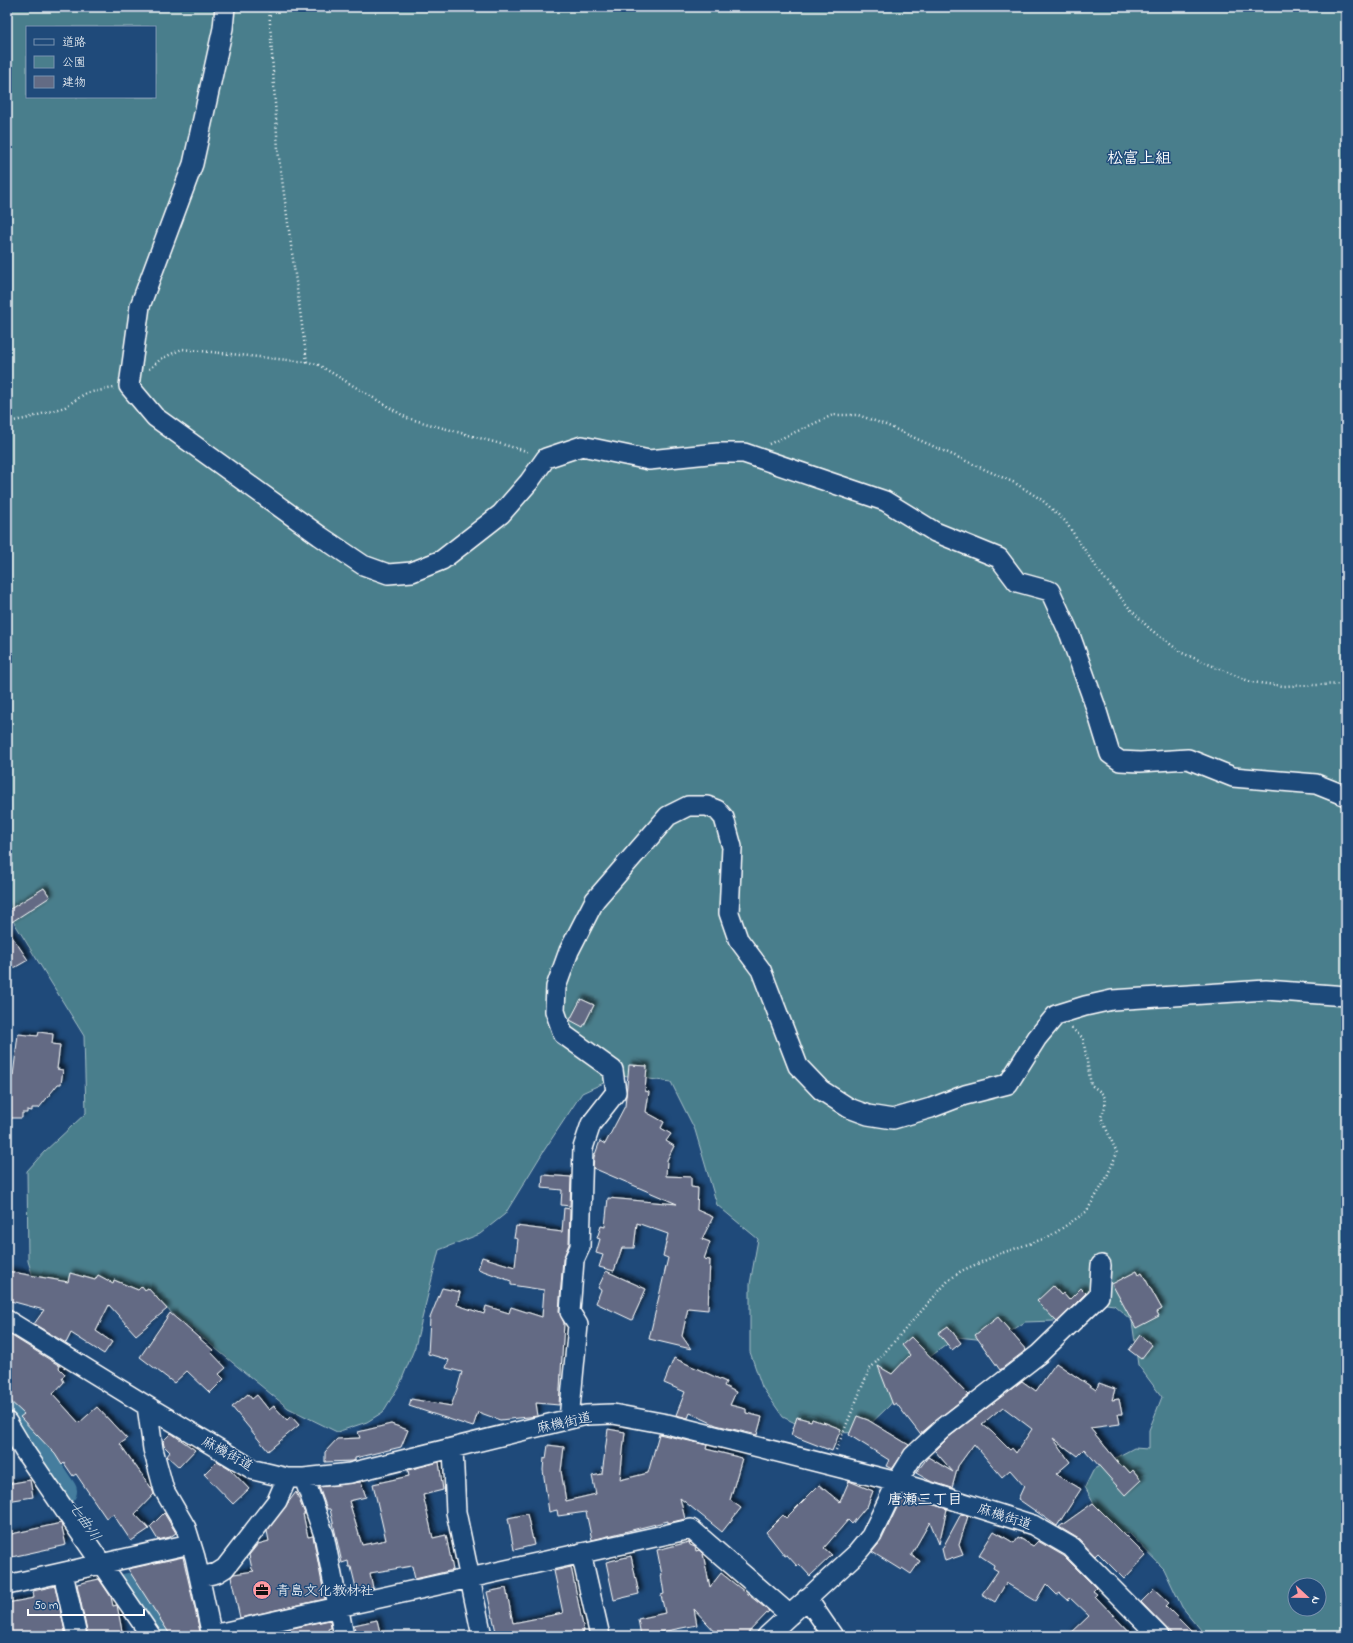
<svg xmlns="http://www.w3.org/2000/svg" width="1353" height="1643" font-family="'Indie Flower','Klee One',sans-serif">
<defs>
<filter id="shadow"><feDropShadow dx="3.5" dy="-3.5" stdDeviation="2" flood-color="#0009"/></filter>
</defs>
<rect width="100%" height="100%" fill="#1f4a7a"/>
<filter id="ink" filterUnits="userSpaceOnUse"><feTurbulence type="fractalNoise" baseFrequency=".025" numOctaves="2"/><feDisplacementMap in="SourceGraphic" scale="8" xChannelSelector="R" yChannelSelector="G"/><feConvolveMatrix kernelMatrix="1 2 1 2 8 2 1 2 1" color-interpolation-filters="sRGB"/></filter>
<g filter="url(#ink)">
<path fill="#4a7e8c" stroke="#a4bec6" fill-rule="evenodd" d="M7 7H1346V1636H1206L1182 1607 1164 1569 1129 1533 1109 1530 1085 1487 1094 1469 1134 1448 1149 1449V1430L1162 1397 1138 1365 1132 1321 1114 1305 1077 1300 1055 1321 1025 1322 996 1341 957 1337 923 1362 889 1406 861 1433 813 1432 783 1417 762 1387 750 1352V1284L758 1239 717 1205 695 1130 671 1082 621 1075 582 1093 543 1152 505 1214 480 1234 439 1250 415 1347 400 1384 383 1412 367 1422 337 1432 288 1408 166 1308 36 1287 28 1261 27 1171 44 1152 86 1113 84 1036 7 911ZM27 27H155V97H27ZM1295 1585H1319V1609H1295Z"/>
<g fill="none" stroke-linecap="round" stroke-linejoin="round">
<path stroke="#447d9e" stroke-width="28" d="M7 1407 63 1491
M128 1587 163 1636"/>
</g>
<path fill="#636b84" stroke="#fff" fill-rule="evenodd" filter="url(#shadow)" d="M44 888 50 897 7 925V911Z
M7 929 28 960 7 972Z
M581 999 594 1005 583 1027 570 1020Z
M39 1032 53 1034 52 1044 60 1045 57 1069 63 1070 61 1084H58L39 1108H32V1111L27 1110V1113H22V1118H7V1098L11 1075 13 1076 18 1034 38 1036Z
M629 1065 647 1066 645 1091 649 1092 646 1112 664 1122 661 1128 671 1134 666 1141 674 1146 667 1160 666 1176 691 1177V1187L698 1188 697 1210 713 1217 702 1239 710 1242 704 1259 710 1260 708 1310 688 1308 682 1336 691 1349 649 1339 668 1258 663 1256 668 1234 637 1223 634 1248H622L614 1271 599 1267 603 1255 596 1253 600 1239 597 1238 601 1226 605 1227 608 1198 677 1204 593 1168 594 1157 600 1141 605 1144 625 1106Z
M543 1175 571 1177 570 1206 561 1205 562 1190 542 1188Z
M564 1208 570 1209 569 1244 563 1259 559 1311 564 1323 559 1405 536 1403 538 1416 500 1420 478 1412 473 1427 409 1406 411 1399 451 1406 457 1390 462 1372 446 1368 449 1360 428 1354 430 1318 442 1288 460 1292 457 1305 484 1314 486 1306 509 1313 511 1307 542 1317 544 1290 511 1285V1281L478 1269 482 1257 515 1267 518 1239 514 1238 516 1226 562 1232Z
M7 1271 68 1282 70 1273 95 1280 98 1275 113 1283 114 1280 138 1290 142 1286 145 1290 148 1288 167 1309 136 1335 109 1305 96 1331 112 1342 104 1354 71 1333 66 1343 34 1324 44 1310 7 1300Z
M606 1271 646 1289 632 1320 596 1303 601 1290 598 1288Z
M1137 1271 1139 1275 1142 1273 1162 1309 1157 1312 1159 1316 1136 1328 1112 1284Z
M1053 1286 1061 1295 1063 1293 1069 1300 1081 1288 1086 1293 1057 1322 1037 1301Z
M170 1313 213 1350 211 1352 226 1368 219 1374 224 1379 210 1393 187 1371 174 1383 140 1357Z
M998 1317 1026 1350 1000 1370 975 1335Z
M948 1326 961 1343 952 1350 938 1333Z
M7 1333 60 1366 59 1368 65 1374 62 1378 64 1382 53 1394 79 1423 97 1407 127 1439 120 1444 152 1489 154 1494 135 1514 149 1529 131 1541 113 1514 106 1518 76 1474 73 1476 64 1463 62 1465 55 1454 20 1417 24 1414 7 1398Z
M1140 1335 1152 1345 1141 1359 1129 1350Z
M911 1337 968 1395 920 1434 896 1403 893 1405 878 1366 892 1374 910 1355 902 1345Z
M674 1358 726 1382 724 1386 736 1392 730 1405 746 1409V1413L762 1417 757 1435 716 1425 690 1413 688 1418 676 1415 685 1392 664 1383Z
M1056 1363 1096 1390 1099 1383 1115 1389 1112 1400 1119 1399 1122 1414H1118L1120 1424 1090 1428 1122 1467 1124 1466 1130 1473 1133 1470 1141 1480 1125 1495 1084 1449 1077 1456 1053 1438 1070 1462 1056 1474 1081 1489 1057 1526 1018 1499 1024 1486 1010 1470 1002 1477 974 1444 958 1466 952 1488 930 1481 916 1473 928 1457 953 1472 935 1451 949 1437 1022 1381 1036 1391ZM1003 1407 1032 1429 1016 1453 1012 1448 1010 1450 992 1432 982 1424Z
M248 1394 252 1399 257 1395 269 1410 274 1406 287 1420 291 1416 299 1425 268 1451 232 1407Z
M857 1416 868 1420 909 1445 892 1469 886 1466 889 1460 849 1435Z
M797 1417 811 1421 812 1419 823 1423V1422L841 1429 832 1451 791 1435Z
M391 1424 408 1430 401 1447 355 1458V1460L353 1461 325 1462V1452L337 1439 360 1438 358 1432Z
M608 1429 625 1432 620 1480 648 1473 659 1434 707 1445 706 1449 742 1458 730 1500 741 1508 722 1532 680 1498 685 1519 668 1523V1521L592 1540 586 1512 558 1516 557 1510 549 1512 543 1470 544 1458 546 1459 548 1445 564 1447 561 1471 566 1501 596 1494 592 1476 602 1474Z
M171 1433 195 1450 179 1467 167 1456 170 1452 164 1446 163 1441Z
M217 1461 229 1468 249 1489 233 1504 204 1474Z
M439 1462 443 1490 423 1495 433 1538 446 1535 453 1570 415 1579 412 1566 370 1573 373 1588 357 1592 351 1567H349L348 1561 342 1563 330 1509H327L319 1487 361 1482 366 1497 349 1501 362 1545 386 1540 373 1484 409 1476 408 1470Z
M30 1480 33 1497 7 1501V1484Z
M849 1481 873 1491 867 1507H866L852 1524 848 1520 824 1548 832 1555 810 1576 799 1564 797 1566 787 1555 785 1556 766 1532 783 1515 786 1518 819 1485 840 1502Z
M296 1492 305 1514H303L308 1537 313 1536 325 1599 240 1618 231 1577 234 1574 254 1571 252 1569 249 1555 258 1544 269 1541 267 1531Z
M903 1495 947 1509 939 1544 930 1522 911 1555 920 1561 911 1574 902 1568 901 1570 872 1552 881 1541Z
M1093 1503 1146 1556 1124 1579 1098 1553 1095 1556 1079 1539 1059 1527Z
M164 1513 176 1533 170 1537 158 1540 150 1527Z
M527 1514 534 1545 514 1550 508 1518Z
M961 1514 968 1516 959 1545 963 1555 945 1561 942 1549Z
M61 1523 66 1545 7 1558V1535Z
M994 1531 1014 1543 1018 1537 1033 1546 1038 1541 1064 1556 1096 1588 1093 1591 1097 1594 1095 1596 1133 1636H1068L1089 1616 1070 1598 1068 1600 1060 1593 1057 1595 1046 1584 1036 1601 1006 1583 995 1602 982 1594 998 1571 993 1568 994 1565 979 1555Z
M689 1542 690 1545 695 1547 696 1551 699 1550 703 1554 710 1587 721 1573 769 1611 745 1636H719L694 1609 697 1625 641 1636 638 1619 665 1613 661 1595 664 1594 661 1575H662L657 1550Z
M631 1556 639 1594 614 1600 606 1562Z
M183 1557 201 1636H171L128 1569Z
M571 1567 584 1631 582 1632 583 1636H497L487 1592 506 1588 513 1623 563 1613 554 1571Z
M99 1579 111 1597 113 1606 117 1605 123 1636H88L77 1584Z
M55 1586 66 1636H7V1603L34 1598 33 1591Z
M1154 1589 1169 1603 1166 1606 1196 1636H1174L1141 1602Z
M330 1620 331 1628 328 1629 330 1636H311V1633L296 1636H280L279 1631Z
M377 1620 381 1636H356L354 1625Z"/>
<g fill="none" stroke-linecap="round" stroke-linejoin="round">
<defs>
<path id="minor" d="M225 7 223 28 193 164 140 306 129 386 155 417 320 536 363 565 388 574 412 572 442 560 501 514 529 482 546 458 582 446 649 460 718 453H744L885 501 935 532 999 558 1017 582 1050 591 1070 635 1095 705 1110 754 1120 761 1140 762 1188 759 1233 777 1316 784 1346 796
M7 1320 147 1406 254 1470 287 1478H304L350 1473 586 1415 613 1414 667 1424 897 1482 1033 1525 1071 1547 1159 1636
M147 1406 153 1449 164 1490 186 1528 195 1557 212 1636
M569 1419 578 1325 570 1312 574 1260 580 1247 583 1148 591 1124 616 1092 613 1070 563 1034 555 1011 556 987 569 951 595 900 668 816 688 806H707L717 810 724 818 732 847 729 913 738 939 761 970 798 1066 821 1090 849 1108 868 1115 893 1119 931 1108 965 1095 1008 1084 1037 1038 1056 1015 1085 1006 1112 1000 1266 990 1346 996
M7 1422 25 1452 151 1636
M453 1449 456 1512 482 1636
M304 1478 324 1535 344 1636
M581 1553 600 1636
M63 1573 77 1636
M200 1577 217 1573 225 1568 277 1501 287 1478
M7 1585 190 1544
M807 1598 833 1636
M212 1635 691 1529 790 1615
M767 1636 857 1553 871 1536 897 1482 913 1456 942 1429 1039 1354 1099 1296 1101 1265"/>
</defs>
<use href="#minor" stroke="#fff" stroke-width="22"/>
<path stroke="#fff" stroke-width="2.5" stroke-dasharray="1 3" stroke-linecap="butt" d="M269 7 278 150 307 362
M149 369 161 359 182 349 307 362 317 364 407 418 530 452
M7 422 25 419 65 407 86 393 114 388
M769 444 833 415H858L886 425 1015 483 1042 500 1065 521 1101 574 1131 610 1150 629 1182 653 1251 682 1283 686 1346 684
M836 1450 869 1370 948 1281 961 1271 1002 1253 1049 1237 1086 1212 1105 1181 1117 1153 1101 1117C1109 1099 1107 1096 1091 1085L1083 1038 1071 1028"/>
<use href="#minor" stroke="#1f4a7a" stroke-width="19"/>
</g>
</g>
<defs>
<symbol id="office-disc" viewBox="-11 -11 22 22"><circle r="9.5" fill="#ff9aa2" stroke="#1f4a7a"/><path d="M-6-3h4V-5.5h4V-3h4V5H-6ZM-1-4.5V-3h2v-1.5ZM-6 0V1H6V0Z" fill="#111"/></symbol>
</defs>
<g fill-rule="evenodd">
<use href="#office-disc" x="251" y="1579" width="22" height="22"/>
</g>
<g text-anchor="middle" stroke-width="3" stroke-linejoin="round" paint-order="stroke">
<g font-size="14" fill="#fff" stroke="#1f4a7a">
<text transform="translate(564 1422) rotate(-12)" y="5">麻機街道</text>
<text transform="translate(228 1453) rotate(29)" y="5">麻機街道</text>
<text transform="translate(1005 1516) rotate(18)" y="5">麻機街道</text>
</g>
<g font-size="14" fill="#fff" stroke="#1f4a7a" text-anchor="start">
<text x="276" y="1595">青島文化教材社</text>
</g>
<g font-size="15" font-weight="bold" fill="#fff" stroke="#1f4a7a">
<text x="925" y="1504">唐瀬三丁目</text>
</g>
<g font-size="15" font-style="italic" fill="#d0dee7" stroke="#1f4a7a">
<text transform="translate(85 1521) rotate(56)" y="5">七曲川</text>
</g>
<g font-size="16" font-weight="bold" fill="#fff" stroke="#1f4a7a">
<text x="1139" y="163">松富上組</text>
</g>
</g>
<rect width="1353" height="1643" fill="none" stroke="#1f4a7a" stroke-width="24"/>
<rect x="12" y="12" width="1329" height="1619" fill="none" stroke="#fff" stroke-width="1.5" filter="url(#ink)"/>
<rect x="26" y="26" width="130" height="72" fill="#1f4a7a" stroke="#7992af"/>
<rect x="34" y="39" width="20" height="6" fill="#1f4a7a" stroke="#7992af"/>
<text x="62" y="46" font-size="12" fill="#ffffff">道路</text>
<rect x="34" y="56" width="20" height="12" fill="#4a7e8c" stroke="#7992af"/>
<text x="62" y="66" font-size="12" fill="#ffffff">公園</text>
<rect x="34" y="76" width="20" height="12" fill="#636b84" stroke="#7992af"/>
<text x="62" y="86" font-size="12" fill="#ffffff">建物</text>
<g transform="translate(1307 1597) rotate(112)"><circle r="19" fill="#1f4a7a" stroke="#7992af"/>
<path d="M0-3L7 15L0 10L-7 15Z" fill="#ff9aa2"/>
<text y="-6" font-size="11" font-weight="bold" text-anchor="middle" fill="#ffffff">N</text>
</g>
<path d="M28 1609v6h116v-6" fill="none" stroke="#ffffff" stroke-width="2"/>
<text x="34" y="1609" font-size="12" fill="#ffffff" stroke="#1f4a7a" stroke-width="3" paint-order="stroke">50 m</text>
</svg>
